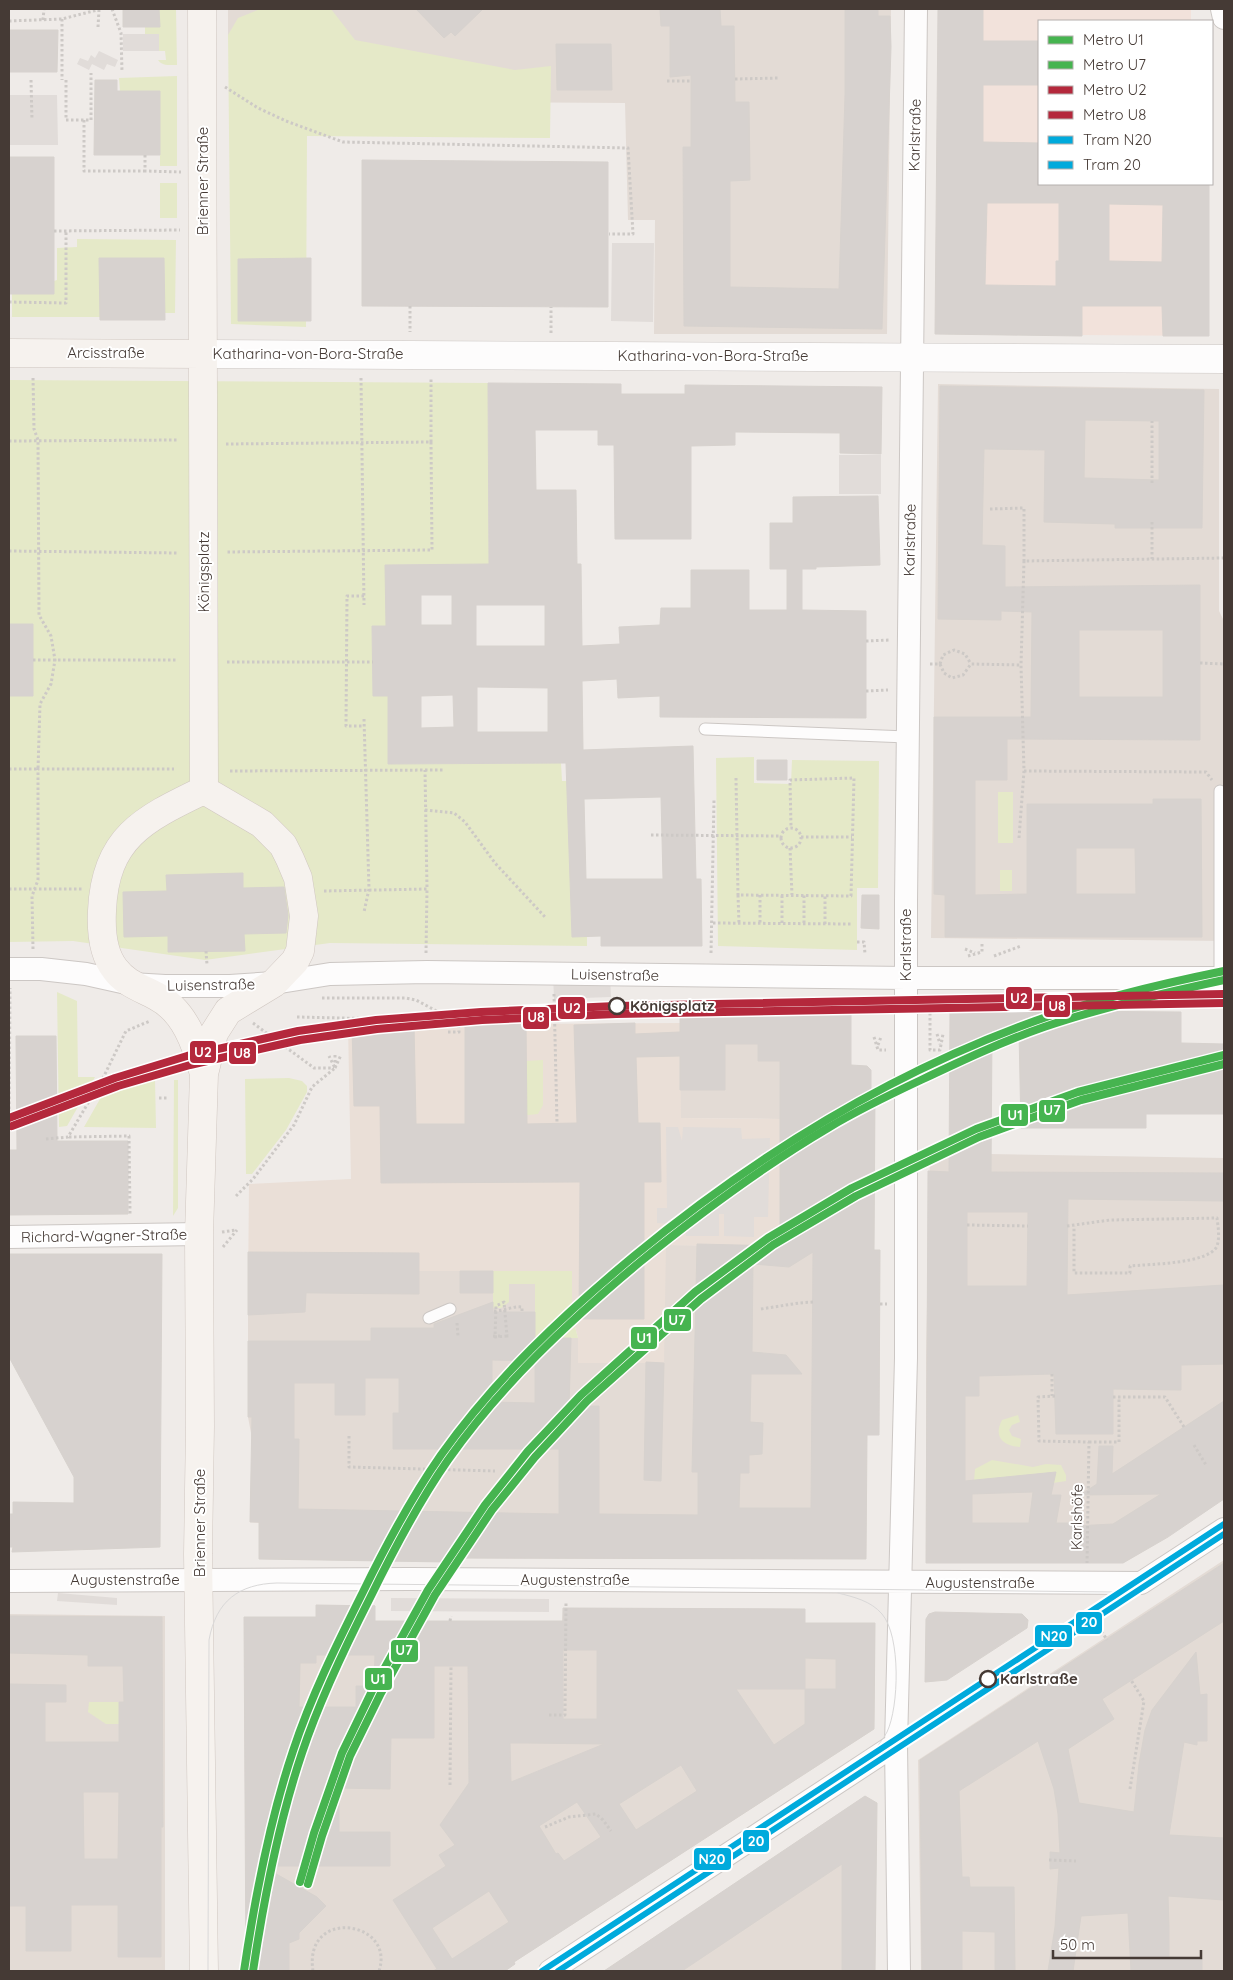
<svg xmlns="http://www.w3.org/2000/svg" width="1233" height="1980" font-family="Quicksand,sans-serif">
<rect width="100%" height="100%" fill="#efebe8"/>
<path fill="#e3dbd5" d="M228 9H891L887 334H654L655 220H628L625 103 476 102 276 36 228 35Z
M938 384 1219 389V611L1224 621V941L931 938Z
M759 1009 851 1010V1065L869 1068 871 1072V1090H875L874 1250H880L879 1435H867L866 1559 448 1558V1562L259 1559V1523L250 1522 252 1438 248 1417V1293L419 1294V1271H493V1308L509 1284H535V1338H578V1363L646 1362 666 1245 780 1246V1119L680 1118V1010Z
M930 1153 1224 1158V1499L1168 1536 1123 1563H926V1358Z
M1224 1560V1971H921L918 1760Z
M316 1605H375V1621H562L563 1608 805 1609V1623H875L874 1729 514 1962 515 1964 505 1971H246L244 1617H316Z
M9 1614 165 1616V1971H9Z
M865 1796 876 1896 875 1971H604Z"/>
<path fill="#f2e2db" d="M938 9H1191V21H1039V184H1209V336L935 334Z"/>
<path fill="#eadfd7" d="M680 1023 681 1118 780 1119V1247L666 1245 664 1363H578V1338L572 1316V1271H419V1294L248 1293 249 1184 351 1179 348 1025Z"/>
<path fill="#e5e9c8" d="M159 9H176L177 65C169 65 162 66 158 60H166L165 51H159V34H145V27H160Z
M260 9H331L355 40 515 70 551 66 550 138 307 136 306 327 231 324 228 35 238 18Z
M177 76V166H160V91H120L119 78Z
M160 183H177V218H160Z
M77 239 176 240 175 313H165L164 258H100V317H12V294L57 280V248L77 247Z
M9 380 488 383 489 564 386 565V626H372L373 695 388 696V764L561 763 562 781H567L572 937H587V946L330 943 205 960 73 941 9 942Z
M754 757V783L791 784 792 760 879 761 878 888H857V950L718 946 716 758Z
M998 792H1013V843H998Z
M1000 870H1012V891H1000Z
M57 992 77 1001 78 1077H95L67 1126 59 1127Z
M543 1060V1105L538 1114 519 1116 527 1104 526 1061Z
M112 1078 155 1079 156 1128 84 1127Z
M289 1078 302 1081 307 1086V1092L286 1130 252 1174H246L245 1079Z
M174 1080H178V1208L173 1216Z
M493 1271H572V1316L578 1338H535V1284H509V1302L501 1308H493Z
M1018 1415 1020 1422 1012 1425 1009 1430 1012 1436 1021 1439 1020 1447C1003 1446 993 1437 1002 1420Z
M992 1460 1033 1467 1046 1464 1061 1465 1066 1475V1481L1053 1483 1055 1472 976 1480 973 1492 975 1469Z
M89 1702H119V1724H106L88 1712Z"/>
<path fill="#e1dcd9" d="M123 34H159V51H123Z
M99 51 118 60 115 67 107 64 104 70 92 64 89 70 77 64 80 58 88 61 91 55 95 58Z
M9 95H57L58 145H9Z
M612 243H654L653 322 611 321Z
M839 455H881V494H839Z
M553 974 610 975 611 997 554 999Z
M666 1127H678L682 1141 683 1127 741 1128 742 1139 770 1138 768 1217H754V1237L724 1236V1214H719V1236H686L685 1225 657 1223V1208H667Z
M58 1593 117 1598V1605L57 1601Z
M391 1598 549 1599V1612L391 1611Z"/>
<path fill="#d7d2cf" stroke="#d7d2ce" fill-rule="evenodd" d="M123 9H159L160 27H123Z
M416 9H483L455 36 451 32 444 38Z
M660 9H720L721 26H734L735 102H749L750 180 730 181V287L839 289 845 95V9H878V16H890L891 47 882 329 684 326 683 147H691V75L670 77V26H661Z
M938 9H983V41H1039V85H983V142L1039 143V184H1209V336H1163L1162 306H1082V336L935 334ZM987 203H1059V261H1056V286L985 285ZM1109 204 1163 205 1162 262 1109 261Z
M9 30H58L57 72H9Z
M556 44H611L612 90H557Z
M95 80H117V91H160V155H94Z
M9 157H54V294H9Z
M362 160 608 162V307L362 306Z
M99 258H164L165 320H100Z
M311 258V321H238V259Z
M488 383 621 384V394H685V385L882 387 881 454 840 453V433L735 432V445L691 446V539H615L614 445H598V430H535L536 490H576L577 564H581L582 646 620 644 619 627 660 625 661 608H691V570H749V610H787V569H770V523H793V497L878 496 880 565 816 567V569H802V610L866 611V718L660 717V696L618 698 617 679 582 681 583 750 693 746 696 879H701L702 946H601V936L572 937 566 763 388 764V696H373L372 626H386L385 565 489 564ZM421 595H452V625H421ZM476 605H545V646H476ZM477 687 548 688V732H477ZM453 695 454 727 421 728V696ZM661 797 663 879H586L584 799Z
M940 386 1204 390 1202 528H1115V524L1044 522 1045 450 984 449 982 545 1005 546V587L1200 585V740L1007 739V780H975V895L1027 894V804H1153V799H1201L1202 937H945V895L934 894V717H1031L1032 612 1001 611V620L938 619ZM1085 420 1159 421V480L1084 478ZM1079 630H1163V697H1079ZM1076 848H1135L1136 894H1076Z
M9 624H33V696H9Z
M757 760H787V780H757Z
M243 873V888L284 887 288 915 286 933 244 934 245 951 168 952V936L124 937 123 892 167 891 166 875Z
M862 895H879V929L861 928Z
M759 1009 851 1010V1065L867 1066 871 1070V1090H875L874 1250H880L879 1435H867L866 1559 448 1558V1562L259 1559V1522H250L252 1417H248V1341H371V1328H434V1324L493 1302V1312H535V1338H571L569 1406H599V1514L698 1515V1472H692L697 1244 780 1246V1061H758V1044H725V1090H680V1056L636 1057 638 1123H660L661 1182H644V1319H579L580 1182 381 1183 380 1106H354L352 1026 414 1025 416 1124H465V1025L526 1024 527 1124 577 1123 574 1025 635 1023V1034L680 1032V1010ZM813 1252 811 1508H739L740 1473H749V1455L762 1454 763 1423 750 1422 751 1374H802L786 1355 752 1352 753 1264 789 1267ZM492 1360 535 1361V1403L492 1402ZM365 1378H399V1413H393V1449H559V1514L298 1509 299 1439H294V1383H335V1415H365Z
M950 1010 1181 1012V1043L1224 1044V1114H1146V1128H1021L1019 1031H992L991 1172 1224 1173V1201L1068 1199 1067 1295 1224 1285V1364L1181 1365V1390L1113 1389V1434H1056L1054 1374 979 1376V1396H965V1481L1056 1472 1051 1495H1061L1056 1523H1075V1526L1113 1524 1161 1494 1080 1495 1097 1484 1099 1446H1113L1112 1474 1224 1401V1499L1168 1537 1123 1563H926L928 1171 949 1172ZM967 1212H1028L1027 1286H967ZM1033 1492 1029 1523H972V1494Z
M16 1036H56L57 1141H128V1214L9 1215V1150H17Z
M248 1252 419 1253V1294L306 1293 305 1312 248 1315Z
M9 1254H162L160 1547 12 1552 13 1547H9V1514H13V1502L74 1503V1477L9 1357Z
M460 1271H493V1293H460Z
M646 1362 664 1363 661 1481 644 1480Z
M1224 1563V1621L1102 1699 1114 1719 1068 1749 1079 1803 1134 1812 1139 1764 1145 1730 1152 1710 1196 1652 1200 1695 1207 1694V1741H1197V1745L1184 1742 1169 1835 1224 1838V1900L1168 1896 1169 1927V1957L1202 1958V1971H1131L1128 1913 1081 1916 1073 1971H1048L1055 1927 1059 1868 1050 1869V1852L1060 1853 1058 1814 1054 1789 1038 1741 959 1791 962 1877H969L970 1887H1014L1015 1971H995V1932L962 1931V1971H922L920 1760Z
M316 1605 375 1606V1621H563V1608L805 1609V1623H875L874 1729 514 1962 515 1964 505 1971H433L437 1969 393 1900 446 1866 439 1855 455 1845 440 1825 469 1783 468 1666H434V1738H391L390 1789 339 1788V1832H390V1866H262L317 1897 326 1906 299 1933V1939L289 1943V1971H246L244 1617H316ZM563 1650H597V1719H563ZM316 1655H375L374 1686H356V1707H299L300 1663H316ZM805 1658 836 1659V1689H805ZM736 1689H805V1724L774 1745ZM510 1743H528L604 1744 511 1782ZM681 1765 697 1791 636 1830 619 1804ZM577 1802 601 1837 564 1861 558 1853 556 1854 539 1826ZM489 1891 509 1922 452 1959 432 1928Z
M935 1612 1022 1614 1028 1620 1027 1628 947 1680 925 1682 926 1619 929 1614Z
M9 1616 162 1617 163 1827H161V1957H118V1905H71V1951H26V1906H9V1684L66 1685V1702H45V1742H119V1702H124L123 1666H88V1655L9 1653ZM83 1792H119L118 1859H84Z
M865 1796 877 1803 875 1971H842V1864L682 1971H604Z"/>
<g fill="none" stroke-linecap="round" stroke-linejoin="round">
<defs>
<path id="service" d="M705 729 907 737
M1220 791V978
M429 1318 450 1309
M896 1744 1138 1586"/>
<path id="minor" d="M1222 9 1224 18
M9 969H41L86 974 131 984 165 986H230L274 983 330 974 427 972 906 978H1224
M9 1237 199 1234
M9 1581 409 1579 1141 1583 1224 1529
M550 1971 896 1744
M899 1971 896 1744 906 1358V902L916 9"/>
<path id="tertiary" d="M203 354 1224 359"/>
<path id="secondary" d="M202 9 204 790
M9 353 203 354
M204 790 262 824 283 845 290 859 298 878 304 916 300 951 295 961 274 983 228 1011 214 1033 204 1074 199 1234 200 1426 198 1554 204 1971
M204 1074C196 1044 185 1011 156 996 141 988 125 983 115 969 103 954 101 931 102 911 105 837 144 819 204 790"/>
</defs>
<use href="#service" stroke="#ccc7c4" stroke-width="13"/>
<use href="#minor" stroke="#ccc7c4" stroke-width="24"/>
<use href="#tertiary" stroke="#ccc7c4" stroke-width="29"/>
<use href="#secondary" stroke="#d0c7c1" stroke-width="29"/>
<path stroke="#cdc9c6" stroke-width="3" stroke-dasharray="2.5 2.5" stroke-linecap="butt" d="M112 9 121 33 122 72
M62 19V80
M43 20 44 9
M9 21 62 19 101 9
M98 27 99 10
M735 79 779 78
M31 80 32 120
M66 80V120H91V73
M667 81H691
M225 87 258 108 286 121 343 142 628 148 633 234H609
M84 120V171H145
M145 155V171L181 172
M54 231 180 230
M9 302 66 303V231
M410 306V332
M551 333V307
M361 378 364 605
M9 441 179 440
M431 442V377
M226 444 431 442 432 550 226 552
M1152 483V421
M990 509 1024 508V561
M1152 522V559
M9 551 178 553
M364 596H347L346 726H364
M866 641 890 640
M33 660H177
M227 662H373
M1200 663 1224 664
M930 664H940L944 673 952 678 963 675 971 664 1021 665
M940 664 943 655 954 650 965 654 971 664
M866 691 888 690
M364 719 369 889 364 912
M9 769H38L40 704 51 684 55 660 51 636 39 615 38 440 34 429 33 377
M230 771 444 770
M1024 771 1206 772 1212 780
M736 778 738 895 851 896 854 778 790 780 791 827
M425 810 454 813 465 822 495 863 545 917
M781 838a10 10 0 1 1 20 0a10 10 0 1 1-20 0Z
M651 835 780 836
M801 837H852
M1019 838 1024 771 1021 665 1024 561 1224 558
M790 848 792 895
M9 889H82
M324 891 427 889 425 770
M738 895 739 923
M760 895V923
M713 923 852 924
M782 923V895
M804 923V895
M825 924V896
M857 942H864L865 954
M33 949 32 896 38 880V769H174
M965 949 975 953
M206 951 207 965
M426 953 427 889
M711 953 714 800
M968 956 982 952V943
M994 956 1021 946
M554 994 557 1123
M322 998H406L416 1000 444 1015
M930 1003V1050H940L943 1034
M297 1017 428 1020 445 1015
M253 1023 314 1068H334
M448 1032H459L458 1015
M937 1034 940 1044
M874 1037 878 1050H886
M878 1045 881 1037
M335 1055V1067
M335 1068 341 1055
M159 1098H167
M9 1124 10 988
M69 1137 129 1136 130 1214
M46 1139 68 1137 104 1076 126 1031 150 1021
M236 1196 253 1179 294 1125 312 1087 335 1068 329 1056
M967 1225 1028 1226
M1067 1226 1110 1220 1217 1218C1218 1226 1220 1237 1217 1246 1209 1264 1149 1264 1130 1266V1273H1074V1226
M222 1232 236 1230
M223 1247 237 1230
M880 1304H887
M761 1309 799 1303 813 1302
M494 1311C504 1311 512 1306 522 1307V1312
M457 1323 458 1336H460
M507 1336 495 1337 496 1306 504 1302 507 1336H509
M1052 1374V1396
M1055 1396 1038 1397 1039 1441 1089 1442 1087 1563
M1113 1397H1165L1184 1427
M349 1436V1467L495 1471
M1089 1442H1119V1397
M1194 1445 1206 1465
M450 1621 451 1616
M1099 1627 1107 1640
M549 1715H565L566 1603
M450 1785 451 1666
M1130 1789 1144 1701 1131 1680
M545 1827 569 1817 596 1814 603 1820 611 1831
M1049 1860 1076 1861
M313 1971C303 1907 396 1920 379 1971"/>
<use href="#service" stroke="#fdfcfc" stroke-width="11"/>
<use href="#minor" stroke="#fdfcfc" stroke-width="22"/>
<use href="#tertiary" stroke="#fdfcfc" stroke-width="28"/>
<use href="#secondary" stroke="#f6f2ee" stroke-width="28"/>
<path stroke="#d9d8d8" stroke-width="1" d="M838 1593C854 1597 871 1601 882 1614 901 1636 899 1707 887 1732 879 1747 866 1758 853 1768
M208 1971 209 1640C216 1601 239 1584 277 1583L1114 1592 1139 1587 1159 1577"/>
<path stroke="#cdc9c6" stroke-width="3" stroke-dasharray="2.5 2.5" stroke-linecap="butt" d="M493 1336H500"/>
<defs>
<path id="tram-1" d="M542 1971 1224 1524"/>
<path id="tram-2" d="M558 1971 1224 1534"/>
</defs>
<use href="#tram-1" stroke="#fff" stroke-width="10"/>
<use href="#tram-2" stroke="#fff" stroke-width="10"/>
<use href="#tram-1" stroke="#00aadc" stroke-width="6"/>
<use href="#tram-2" stroke="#00aadc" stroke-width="6"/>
<defs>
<path id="metro-1" d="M300 1882 314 1833 342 1753 373 1689 428 1590 485 1505 528 1451 581 1395 695 1292 768 1238 852 1188 976 1129 1078 1092 1224 1055
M244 1971C255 1897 269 1822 293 1751 311 1696 337 1644 363 1592 386 1545 411 1498 441 1455 495 1379 563 1315 634 1256 754 1157 888 1074 1035 1021 1096 999 1160 984 1224 971"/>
<path id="metro-2" d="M308 1884 322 1836 350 1756 381 1693 435 1595 492 1510 535 1457 587 1401 701 1299 773 1245 856 1196 979 1137 1081 1100 1224 1064
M253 1971C264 1898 278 1824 302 1753 320 1699 345 1647 371 1596 394 1549 418 1503 448 1460 501 1385 569 1321 640 1262 699 1214 762 1167 828 1128 858 1110 889 1095 921 1080 961 1061 1001 1042 1044 1027 1103 1007 1163 993 1224 980"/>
<path id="metro-3" d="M9 1118 115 1078 187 1056 298 1031 376 1020 481 1012 616 1006 1224 994"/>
<path id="metro-4" d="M12 1126 118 1086 190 1065 300 1040 377 1029 482 1020 616 1014 1224 1003"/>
</defs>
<use href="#metro-1" stroke="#fff" stroke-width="11"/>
<use href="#metro-2" stroke="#fff" stroke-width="11"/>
<use href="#metro-3" stroke="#fff" stroke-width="11"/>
<use href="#metro-4" stroke="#fff" stroke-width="11"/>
<use href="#metro-1" stroke="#46b450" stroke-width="8"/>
<use href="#metro-2" stroke="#46b450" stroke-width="8"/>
<use href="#metro-3" stroke="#b4283c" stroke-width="8"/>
<use href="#metro-4" stroke="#b4283c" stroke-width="8"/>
</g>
<g fill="#fff" stroke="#453a35" stroke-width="2.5">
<circle cx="617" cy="1006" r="8"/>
<circle cx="988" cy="1679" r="8"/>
</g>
<g text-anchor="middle" stroke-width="4" stroke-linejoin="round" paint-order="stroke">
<g font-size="15" fill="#453a35" stroke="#fff">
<text transform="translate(915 135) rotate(-89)" y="5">Karlstraße</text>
<text transform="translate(203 181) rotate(-90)" y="5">Brienner Straße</text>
<text x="106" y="358">Arcisstraße</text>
<text x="308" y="359">Katharina-von-Bora-Straße</text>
<text x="713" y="361">Katharina-von-Bora-Straße</text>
<text transform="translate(910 540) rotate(-89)" y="5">Karlstraße</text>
<text transform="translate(204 572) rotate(-90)" y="5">Königsplatz</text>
<text transform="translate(906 945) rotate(-90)" y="5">Karlstraße</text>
<text transform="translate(615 975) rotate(1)" y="5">Luisenstraße</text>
<text transform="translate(211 985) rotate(-1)" y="5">Luisenstraße</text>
<text transform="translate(104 1236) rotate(-1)" y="5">Richard-Wagner-Straße</text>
<text transform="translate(1077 1517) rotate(-89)" y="5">Karlshöfe</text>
<text transform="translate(200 1523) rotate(-90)" y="5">Brienner Straße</text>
<text x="125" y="1585">Augustenstraße</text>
<text x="575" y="1585">Augustenstraße</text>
<text x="980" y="1588">Augustenstraße</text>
</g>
<g font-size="15" font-weight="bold" fill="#453a35" stroke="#fff" text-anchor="start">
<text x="630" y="1011">Königsplatz</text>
<text x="1000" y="1684">Karlstraße</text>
</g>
</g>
<g stroke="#fff" stroke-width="2">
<rect x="1005" y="986" width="28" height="24" rx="5" fill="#b4283c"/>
<rect x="1043" y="994" width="28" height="24" rx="5" fill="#b4283c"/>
<rect x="557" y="996" width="29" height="24" rx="5" fill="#b4283c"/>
<rect x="522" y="1006" width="28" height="24" rx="5" fill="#b4283c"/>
<rect x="189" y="1040" width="28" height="24" rx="5" fill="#b4283c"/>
<rect x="228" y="1041" width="29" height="24" rx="5" fill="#b4283c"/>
<rect x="1038" y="1099" width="28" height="24" rx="5" fill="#46b450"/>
<rect x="1000" y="1103" width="29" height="24" rx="5" fill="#46b450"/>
<rect x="663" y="1308" width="29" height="24" rx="5" fill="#46b450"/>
<rect x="630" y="1326" width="28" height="24" rx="5" fill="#46b450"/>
<rect x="1075" y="1611" width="28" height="24" rx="5" fill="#00aadc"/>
<rect x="1034" y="1624" width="39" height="24" rx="5" fill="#00aadc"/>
<rect x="390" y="1639" width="29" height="24" rx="5" fill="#46b450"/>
<rect x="364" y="1667" width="29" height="24" rx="5" fill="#46b450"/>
<rect x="742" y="1829" width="28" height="24" rx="5" fill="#00aadc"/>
<rect x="693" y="1847" width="39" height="24" rx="5" fill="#00aadc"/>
</g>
<g font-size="14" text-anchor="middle" font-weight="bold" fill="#fff">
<text x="1019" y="1003">U2</text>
<text x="1057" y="1011">U8</text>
<text x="572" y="1013">U2</text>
<text x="536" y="1022">U8</text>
<text x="203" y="1057">U2</text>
<text x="242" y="1058">U8</text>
<text x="1052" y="1115">U7</text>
<text x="1015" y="1120">U1</text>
<text x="677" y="1325">U7</text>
<text x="644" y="1343">U1</text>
<text x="1089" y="1627">20</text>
<text x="1054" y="1641">N20</text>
<text x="404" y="1655">U7</text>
<text x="378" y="1684">U1</text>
<text x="756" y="1846">20</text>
<text x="712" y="1864">N20</text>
</g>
<rect width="1233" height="1980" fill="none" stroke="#453a35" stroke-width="20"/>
<rect x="1038" y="20" width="175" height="165" fill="#ffffff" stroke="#b5b0ae"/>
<rect x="1048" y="36" width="25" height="8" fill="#46b450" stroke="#b5b0ae"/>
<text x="1083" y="45" font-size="15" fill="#453a35">Metro U1</text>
<rect x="1048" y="61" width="25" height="8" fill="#46b450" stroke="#b5b0ae"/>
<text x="1083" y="70" font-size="15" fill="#453a35">Metro U7</text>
<rect x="1048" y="86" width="25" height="8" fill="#b4283c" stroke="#b5b0ae"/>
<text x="1083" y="95" font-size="15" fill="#453a35">Metro U2</text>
<rect x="1048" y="111" width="25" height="8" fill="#b4283c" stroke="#b5b0ae"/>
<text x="1083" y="120" font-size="15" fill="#453a35">Metro U8</text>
<rect x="1048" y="136" width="25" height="8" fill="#00aadc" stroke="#b5b0ae"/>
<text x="1083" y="145" font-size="15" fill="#453a35">Tram N20</text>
<rect x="1048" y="161" width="25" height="8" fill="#00aadc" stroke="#b5b0ae"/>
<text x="1083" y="170" font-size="15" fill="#453a35">Tram 20</text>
<path d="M1053 1950v8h148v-8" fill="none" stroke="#453a35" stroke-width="2.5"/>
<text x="1060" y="1950" font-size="15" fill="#453a35" stroke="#ffffff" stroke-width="4" paint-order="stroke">50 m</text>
</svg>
